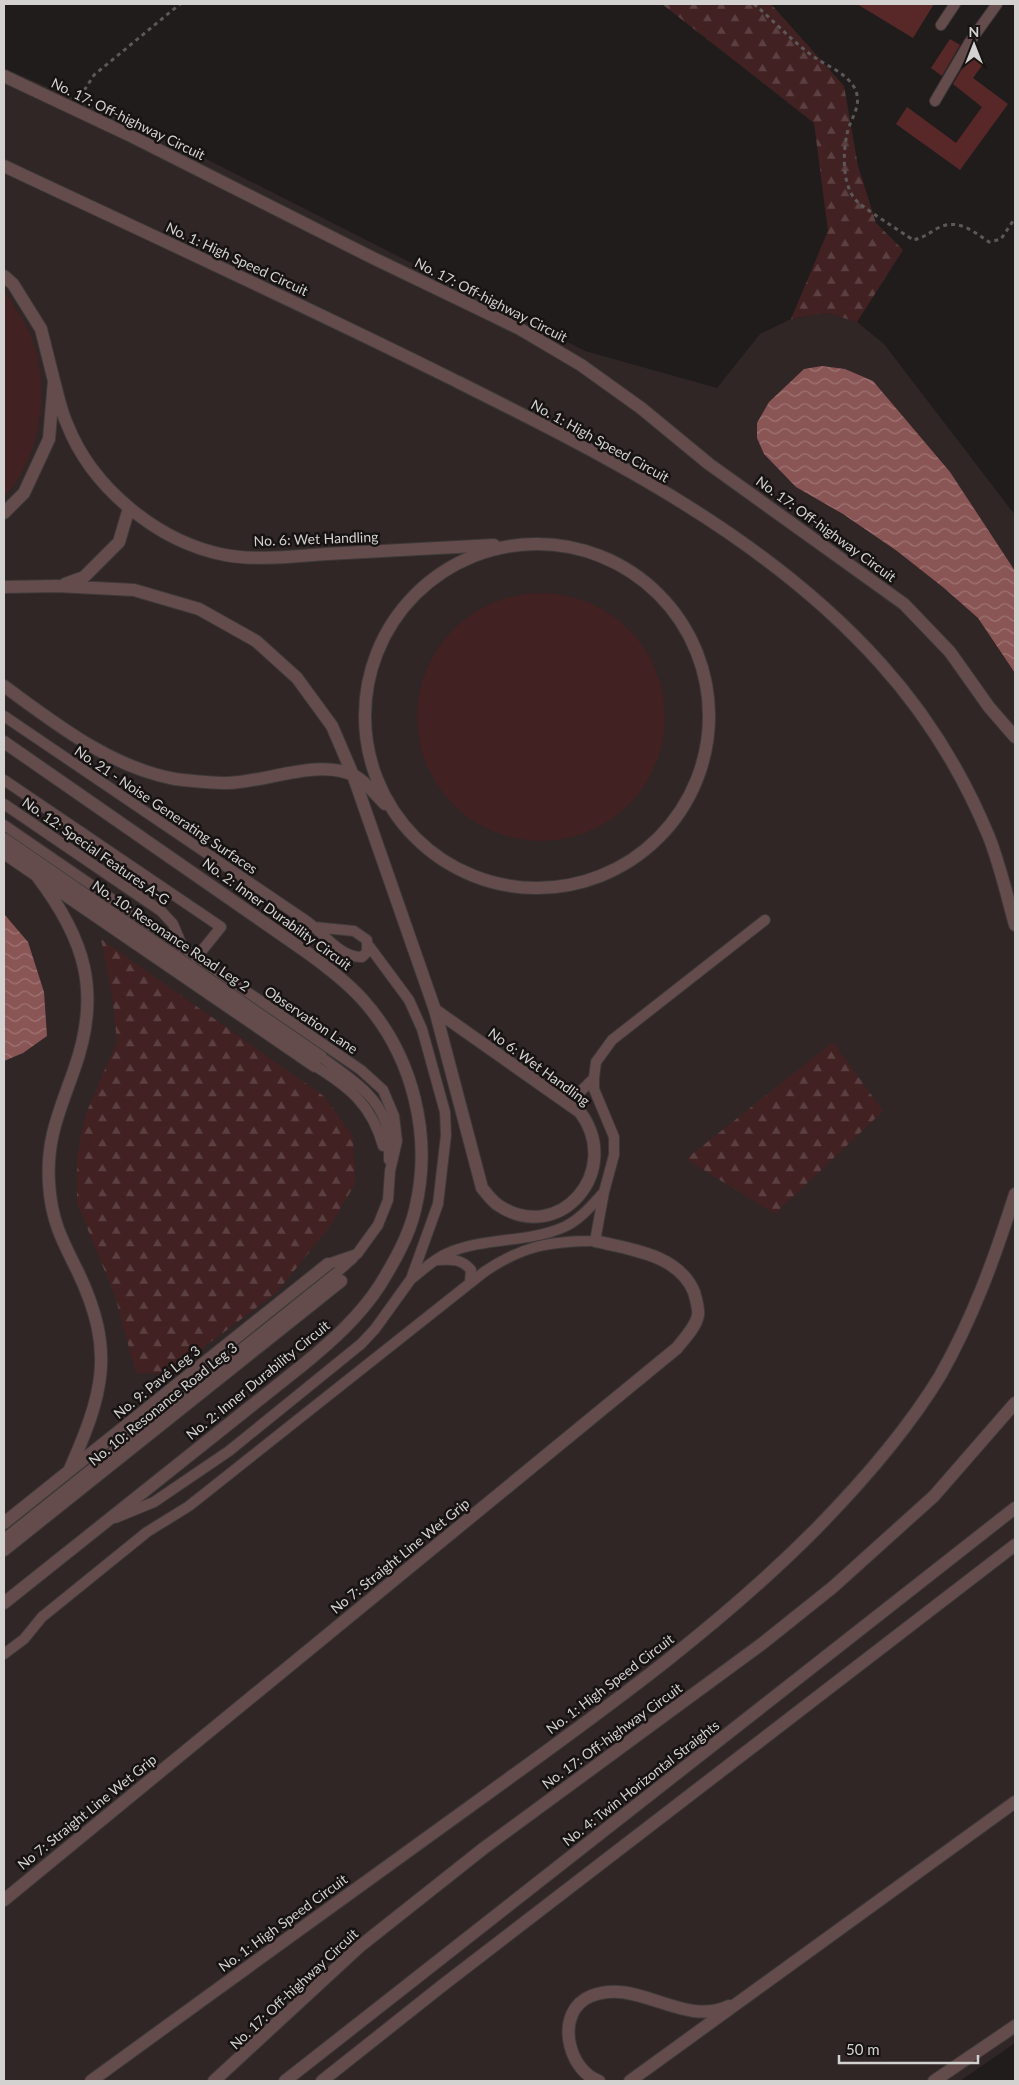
<svg xmlns="http://www.w3.org/2000/svg" width="1019" height="2085" font-family="Lato,sans-serif">
<defs>
<pattern id="forest-firs" width="22" height="20" patternUnits="userSpaceOnUse" patternTransform="scale(1.25)"><rect width="22" height="20" fill="#412122"/><path d="M5 1l3.5 6h-7zM16 11l3.5 6h-7z" fill="#5c4041"/></pattern>
<pattern id="water-waves" width="16" height="10" patternUnits="userSpaceOnUse" patternTransform="scale(1.25)"><rect width="16" height="10" fill="#8a5555"/><path d="M0 5q4-4 8 0t8 0" fill="none" stroke="#9f7474"/></pattern>
</defs>
<rect width="100%" height="100%" fill="#211c1c"/>
<path fill="#302626" d="M4 68 167 139 585 351 717 388 760 334 791 319 827 313 857 322 884 344 1015 515V2043L960 2081H4Z"/>
<path fill="#412122" d="M4 291C13 304 24 320 30 334 52 384 42 458 4 497Z
M417 717a124 124 0 1 1 248 0a124 124 0 1 1-248 0Z"/>
<path fill="url(#forest-firs)" d="M662 4H771L844 86 858 166 876 223 903 250 857 322 827 313 791 319 828 231 814 123Z
M101 939 325 1097 353 1137 355 1184 328 1229 276 1293 168 1374 136 1373 115 1296 77 1203V1158L85 1116 117 1041 112 995Z
M833 1042 883 1111 775 1214 686 1159Z"/>
<path fill="url(#water-waves)" d="M822 366 845 369 873 381 950 472 1015 571V673L978 618 944 588 897 551 843 514 796 487 764 454 757 438V423L769 402 804 369Z
M4 914 28 942 44 992 47 1036 23 1053 4 1061Z"/>
<path fill="#582829" d="M857 4H934L913 38Z
M950 39 960 45 942 76 931 68Z
M972 52 985 61 973 78 1008 104 960 170 896 124 907 107 956 143 982 107 953 84Z"/>
<g fill="none" stroke-linecap="round" stroke-linejoin="round">
<defs>
<path id="service" d="M941 25 955 4
M935 101 969 43 997 4
M4 716 308 922C324 934 341 958 362 957L367 952V940L354 931 314 927
M4 780 221 927 196 958
M4 804 161 911 173 924 183 948
M4 825 361 1070 383 1090 394 1116 397 1141 390 1171 388 1200 378 1225 357 1254 328 1264
M321 1057C345 1075 377 1093 386 1124 389 1135 389 1149 389 1160
M315 1066C349 1087 372 1105 383 1146
M568 1104 594 1078
M438 1260C452 1259 462 1259 471 1270L470 1282
M411 1279C423 1270 435 1258 448 1253 485 1237 528 1243 564 1227 580 1220 592 1205 604 1192
M115 1518 154 1502 229 1451 361 1344 375 1329 411 1279 438 1204 446 1135 445 1112 422 1029 409 1000 369 946
M4 1539 335 1274 353 1258
M4 1654 24 1639 42 1617 147 1532 189 1506 484 1272C522 1246 550 1241 595 1241L604 1192 614 1155V1137L594 1089V1078L596 1062 612 1040 765 920"/>
<path id="minor" d="M4 76 129 135 375 259 477 308 520 329 581 365 641 408 709 464 904 604 950 652 989 707 1015 737
M4 166C153 236 303 305 450 378 604 455 765 534 881 664 926 714 963 774 989 837 1000 865 1007 896 1015 925
M4 276 13 284 41 329 54 381 49 439 24 493 4 513
M54 381C58 395 61 411 67 424 92 488 158 542 225 555 258 561 294 556 327 554 383 551 438 548 494 545
M365 716a172 172 0 1 1 344 0a172 172 0 1 1-344 0Z
M65 584 84 577 119 542 129 508
M4 587 57 586 134 590 199 609 256 641 297 678 332 726 353 775 435 1010 482 1188C487 1194 492 1201 498 1205 559 1246 624 1171 580 1112L435 1010
M4 686C56 724 110 767 175 779 192 781 211 783 228 783 266 782 320 758 355 776 366 782 376 795 385 804
M4 742 305 951C326 966 346 981 363 1000 413 1056 433 1136 415 1210 409 1236 394 1262 380 1285 360 1316 332 1341 304 1364L4 1603
M4 839 321 1057
M4 853 315 1066
M37 876C85 939 102 992 74 1070 60 1110 46 1139 49 1183 51 1220 62 1240 78 1272 116 1352 103 1394 69 1471
M4 1523 328 1264
M4 1550 341 1281
M4 1900 677 1348C684 1339 696 1327 698 1315 699 1309 696 1299 694 1292 679 1255 631 1249 595 1241
M91 2081C220 1987 349 1894 479 1800 596 1715 714 1632 816 1529 862 1482 906 1432 940 1376 973 1318 995 1257 1015 1194
M214 2081 359 1947 484 1848 763 1643 833 1587 934 1496 1015 1403
M285 2081 1015 1508
M322 2081 443 1985 1015 1545
M599 2081C567 2070 554 2011 591 1996 637 1977 683 2028 729 2006
M630 2081 1015 1802
M934 2081 1015 2026"/>
</defs>
<use href="#service" stroke="#3e3939" stroke-width="12"/>
<use href="#minor" stroke="#3e3939" stroke-width="14"/>
<path stroke="#5c5858" stroke-width="3" stroke-dasharray="4 4" stroke-linecap="butt" d="M754 4C774 21 793 42 814 57 827 66 846 73 854 87 864 105 850 118 847 134 843 153 842 181 854 198 859 206 902 232 913 240 923 238 929 233 938 228 957 218 973 231 989 242L1001 239 1015 218
M80 97 94 75 180 4"/>
<use href="#service" stroke="#644c4c" stroke-width="10"/>
<use href="#minor" stroke="#644c4c" stroke-width="12"/>
</g>
<g text-anchor="middle" stroke-width="5" stroke-linejoin="round" paint-order="stroke">
<g font-size="14" fill="#d4d1d1" stroke="#171313">
<text transform="translate(128 119) rotate(26)" y="5">No. 17: Off-highway Circuit</text>
<text transform="translate(237 259) rotate(25)" y="5">No. 1: High Speed Circuit</text>
<text transform="translate(491 300) rotate(27)" y="5">No. 17: Off-highway Circuit</text>
<text transform="translate(600 441) rotate(29)" y="5">No. 1: High Speed Circuit</text>
<text transform="translate(826 529) rotate(36)" y="5">No. 17: Off-highway Circuit</text>
<text transform="translate(316 539) rotate(-2)" y="5">No. 6: Wet Handling</text>
<text transform="translate(166 810) rotate(34)" y="5">No. 21 - Noise Generating Surfaces</text>
<text transform="translate(96 851) rotate(35)" y="5">No. 12: Special Features A-G</text>
<text transform="translate(277 914) rotate(36)" y="5">No. 2: Inner Durability Circuit</text>
<text transform="translate(171 936) rotate(34)" y="5">No. 10: Resonance Road Leg 2</text>
<text transform="translate(311 1020) rotate(34)" y="5">Observation Lane</text>
<text transform="translate(539 1067) rotate(36)" y="5">No 6: Wet Handling</text>
<text transform="translate(258 1380) rotate(-39)" y="5">No. 2: Inner Durability Circuit</text>
<text transform="translate(157 1382) rotate(-39)" y="5">No. 9: Pavé Leg 3</text>
<text transform="translate(163 1404) rotate(-39)" y="5">No. 10: Resonance Road Leg 3</text>
<text transform="translate(400 1556) rotate(-39)" y="5">No 7: Straight Line Wet Grip</text>
<text transform="translate(610 1684) rotate(-37)" y="5">No. 1: High Speed Circuit</text>
<text transform="translate(612 1736) rotate(-36)" y="5">No. 17: Off-highway Circuit</text>
<text transform="translate(641 1783) rotate(-38)" y="5">No. 4: Twin Horizontal Straights</text>
<text transform="translate(87 1812) rotate(-39)" y="5">No 7: Straight Line Wet Grip</text>
<text transform="translate(283 1923) rotate(-36)" y="5">No. 1: High Speed Circuit</text>
<text transform="translate(294 1989) rotate(-43)" y="5">No. 17: Off-highway Circuit</text>
</g>
</g>
<rect width="1019" height="2085" fill="none" stroke="#d4d1d1" stroke-width="10"/>
<g transform="translate(974 45)" stroke="#171313" stroke-width="4" paint-order="stroke">
<path d="M0-4L9 19L0 12L-9 19Z" fill="#d4d1d1"/>
<text y="-8" font-size="14" font-weight="bold" text-anchor="middle" fill="#d4d1d1">N</text>
</g>
<path d="M839 2055v8h139v-8" fill="none" stroke="#d4d1d1" stroke-width="2.5"/>
<text x="846" y="2055" font-size="15" fill="#d4d1d1" stroke="#171313" stroke-width="4" paint-order="stroke">50 m</text>
</svg>
